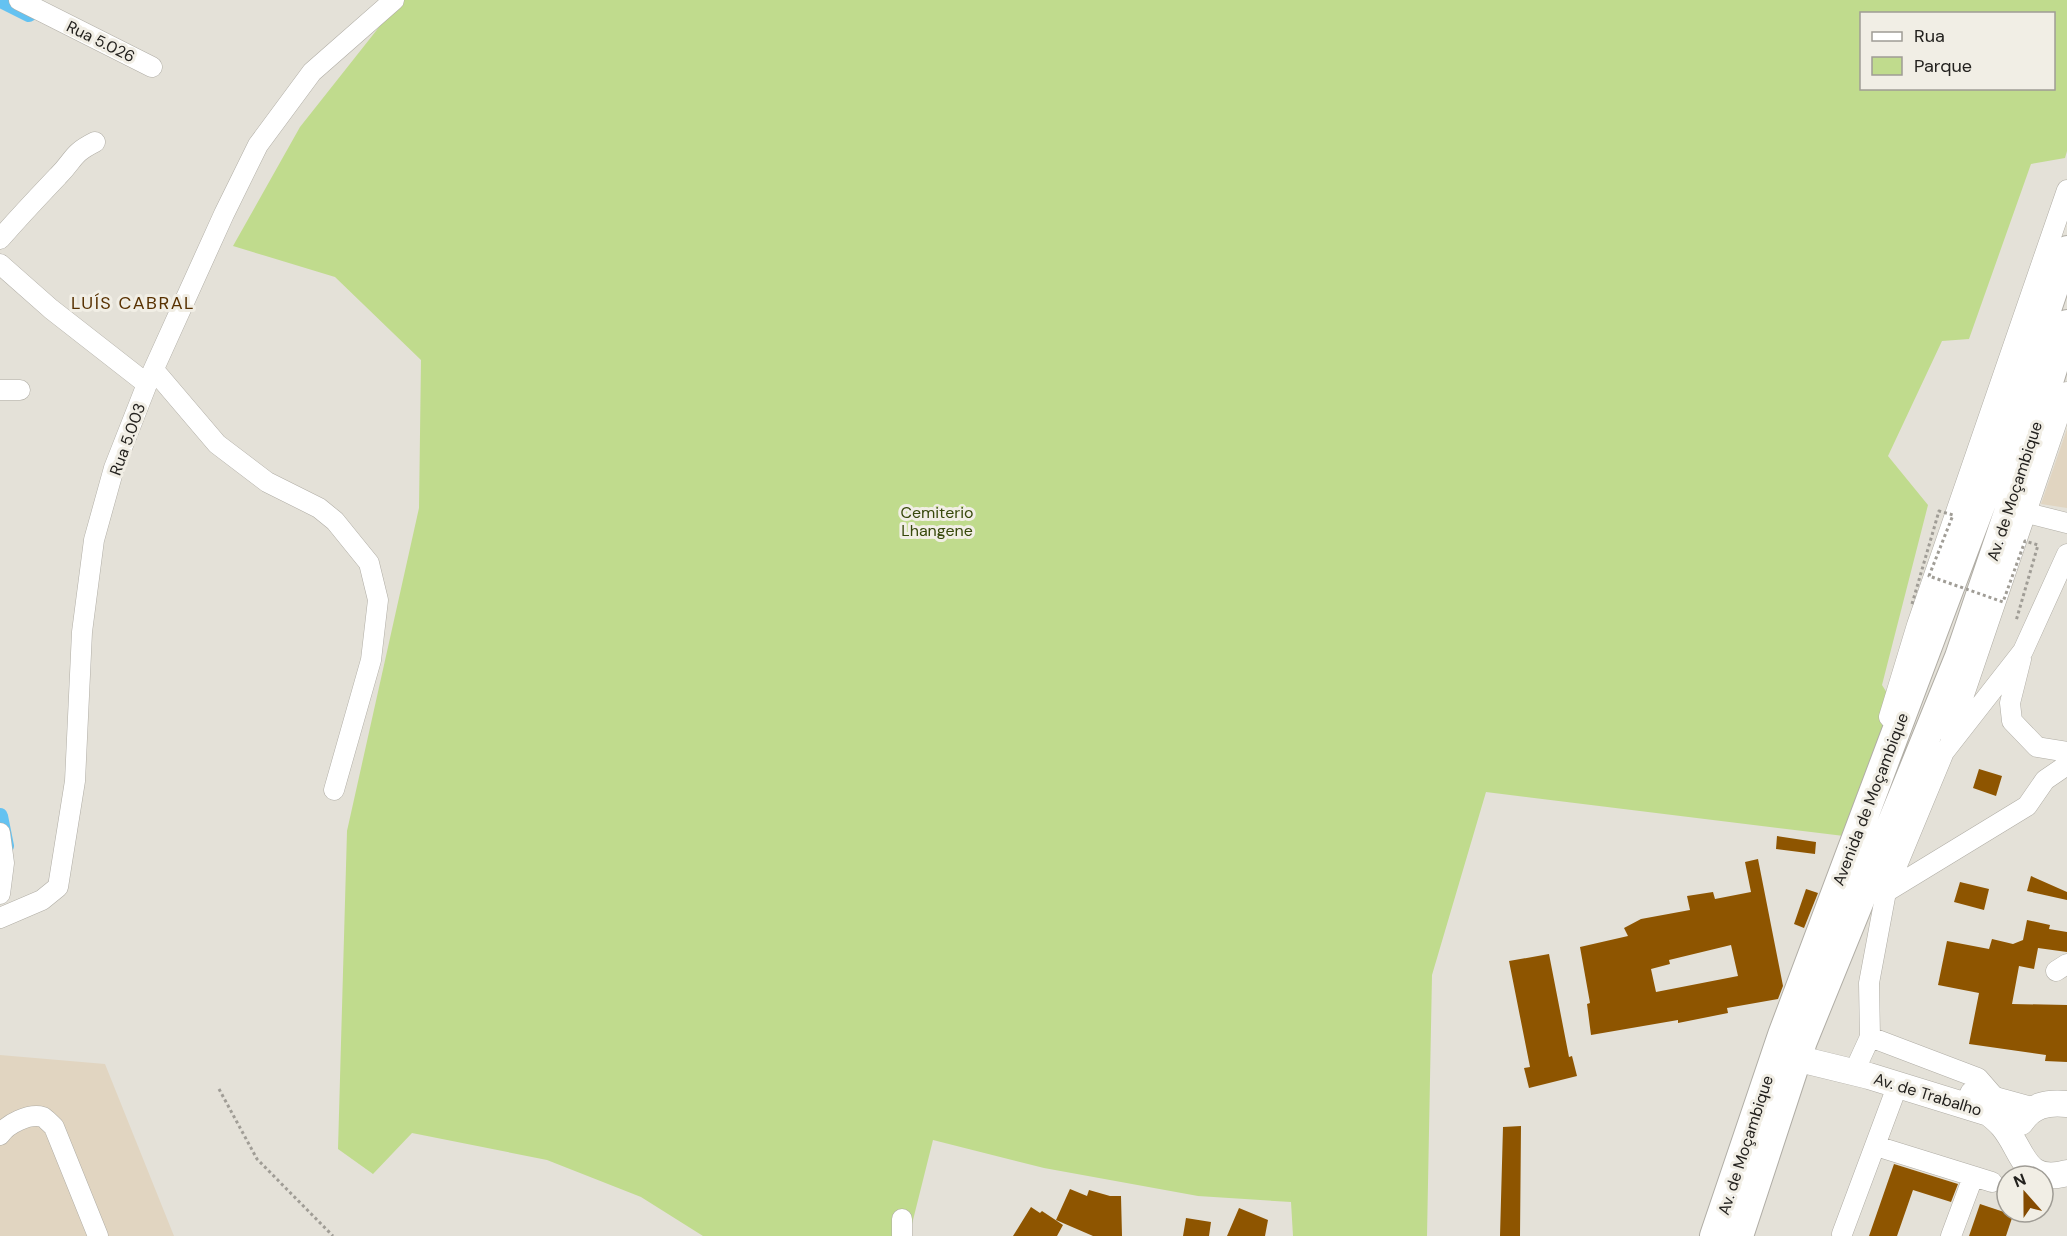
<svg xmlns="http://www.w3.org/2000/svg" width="2067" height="1236" font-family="'DM Sans',sans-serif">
<rect width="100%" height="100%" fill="#e4e1d8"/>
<path fill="#e1d5c1" d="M2067 429V508L2041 504Z
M0 1055 105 1064 174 1236H0Z"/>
<path fill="#c0db8d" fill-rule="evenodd" d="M404 0H2067V151L2065 158 2031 164 1969 339 1942 341 1888 456 1928 505 1882 685 1892 701 1844 836 1486 792 1432 975 1427 1236H1293L1291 1202 1198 1196 1044 1168 933 1140 909 1236H703L641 1197 547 1160 412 1133 373 1174 338 1149 347 831 419 508 421 360 335 277 233 246 300 127 391 12ZM1862 14H2054V88H1862Z"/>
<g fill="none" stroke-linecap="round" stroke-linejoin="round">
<path stroke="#64c2f1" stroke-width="16" d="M1 0 29 14
M0 816 6 846"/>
</g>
<path fill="#8e5500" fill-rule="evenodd" d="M1979 769 2002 776 1996 796 1973 788Z
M1777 836 1816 842 1815 854 1776 849Z
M1758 859 1783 986 1778 999 1727 1008 1728 1013 1678 1023V1020L1591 1035 1587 1004 1590 1003 1580 947 1628 936 1624 928 1641 919 1690 910 1687 896 1713 892 1715 899 1751 892 1745 862ZM1731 945 1738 976 1656 992 1651 969 1670 964 1669 960Z
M2031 876 2067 892V900L2027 891Z
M1960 882 1989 889 1984 910 1954 902Z
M1806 889 1818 893 1804 928 1794 924Z
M2027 920 2050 925 2049 929 2067 932V952L2038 948 2034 969 2019 966 2012 1004 2067 1005V1062L2045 1061 2046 1055 1969 1044 1979 993 1938 985 1947 941 1989 949 1992 939 2013 944 2023 940Z
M1549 954 1569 1057 1572 1056 1577 1076 1529 1088 1524 1068 1530 1067 1509 961Z
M1521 1126 1520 1236H1500L1503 1127Z
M1894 1164 1958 1184 1951 1202 1913 1190 1897 1236H1869Z
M1070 1189 1087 1196 1089 1190 1110 1196H1121L1122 1236H1093L1056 1220Z
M1980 1204 2013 1215 2006 1236H1969Z
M1031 1207 1040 1213 1042 1211 1063 1225 1057 1236H1013Z
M1239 1208 1268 1220 1265 1236H1227Z
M1186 1218 1211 1222 1209 1236H1183Z"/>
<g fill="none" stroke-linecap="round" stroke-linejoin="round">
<defs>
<path id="minor" d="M19 0 152 67
M0 239C19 217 38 197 58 176 75 159 71 154 95 142
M0 264 51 309 147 384
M154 370 217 444 267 482 319 508 335 521 369 563 378 600 371 660 334 790
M0 390H20
M2027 513 2067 523
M2021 659 2010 703 2012 721 2037 747 2067 752
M1889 717 1917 625 2067 190
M1950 736 2067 392
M0 833 4 863 0 894
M1886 892 2027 806 2045 780 2067 765
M0 918 42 900 58 887 75 781 82 632 94 540 114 468 147 384 224 214 258 145 312 72 394 0
M2056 971 2067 964
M1870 1037 1978 1078 1998 1101
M1859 1061 1870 1037 1869 983 1886 892 1944 752 2023 651 2067 554
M0 1135C7 1124 29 1113 43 1117 46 1119 51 1124 54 1127L98 1236
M1876 1146 1992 1182
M902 1219V1236
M1842 1234 1898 1084
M1951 1236 1973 1177"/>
<path id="major" d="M1779 1054 1869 1076 1989 1113C1994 1117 1999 1121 2003 1126 2024 1151 2023 1185 2067 1173
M1973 1094 2031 1110
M2021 1122C2032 1105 2047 1102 2067 1104"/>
<path id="highway" d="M1714 1236 1782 1035 1984 497 2067 250
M1739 1236 1803 1041 1959 657 2010 507 2067 324"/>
</defs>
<use href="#minor" stroke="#b0ada5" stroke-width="21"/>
<use href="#major" stroke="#b0ada5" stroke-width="27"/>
<use href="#highway" stroke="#b0ada5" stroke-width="30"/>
<path stroke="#a09d96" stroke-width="3" stroke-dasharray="3 3" stroke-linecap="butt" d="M219 1089 257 1159 333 1236"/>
<use href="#minor" stroke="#fff" stroke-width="20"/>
<use href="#major" stroke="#fff" stroke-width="26"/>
<use href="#highway" stroke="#fff" stroke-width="28"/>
<path stroke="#a09d96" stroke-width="3" stroke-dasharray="3 3" stroke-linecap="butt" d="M1912 604 1939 511 1953 515 1929 576 2003 602 2025 541 2038 545 2016 621"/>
</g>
<g text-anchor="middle" stroke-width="6" stroke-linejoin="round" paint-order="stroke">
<g font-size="16" fill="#23211e" stroke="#f1eee5">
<text transform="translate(101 41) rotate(26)" y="6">Rua 5.026</text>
<text transform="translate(127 439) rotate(-70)" y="6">Rua 5.003</text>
<text transform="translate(2014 491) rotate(-72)" y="6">Av. de Moçambique</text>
<text transform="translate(1870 799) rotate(-69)" y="6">Avenida de Moçambique</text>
<text transform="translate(1928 1094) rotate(17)" y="6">Av. de Trabalho</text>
<text transform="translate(1745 1145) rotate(-72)" y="6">Av. de Moçambique</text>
</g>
<g font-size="16" fill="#37480b" stroke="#f1eee5">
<text x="937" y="518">Cemiterio<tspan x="937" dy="18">Lhangene</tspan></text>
</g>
<g font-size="18" letter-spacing="1.5" fill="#583101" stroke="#f1eee5">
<text x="133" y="309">LUÍS CABRAL</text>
</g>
</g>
<rect x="1860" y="12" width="195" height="78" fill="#f1eee5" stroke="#9f9c95" stroke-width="1.5"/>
<rect x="1872" y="32" width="30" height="9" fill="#ffffff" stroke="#9f9c95" stroke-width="1.5"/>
<text x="1914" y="42" font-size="18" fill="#23211e">Rua</text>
<rect x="1872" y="57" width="30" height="18" fill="#c0db8d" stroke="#9f9c95" stroke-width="1.5"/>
<text x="1914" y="72" font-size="18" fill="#23211e">Parque</text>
<g transform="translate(2025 1194) rotate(339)"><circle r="28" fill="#f1eee5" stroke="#9f9c95" stroke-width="1.5"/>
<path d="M0-4.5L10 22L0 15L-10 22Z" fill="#854b00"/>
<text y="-9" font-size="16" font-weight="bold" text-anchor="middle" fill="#23211e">N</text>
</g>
</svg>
